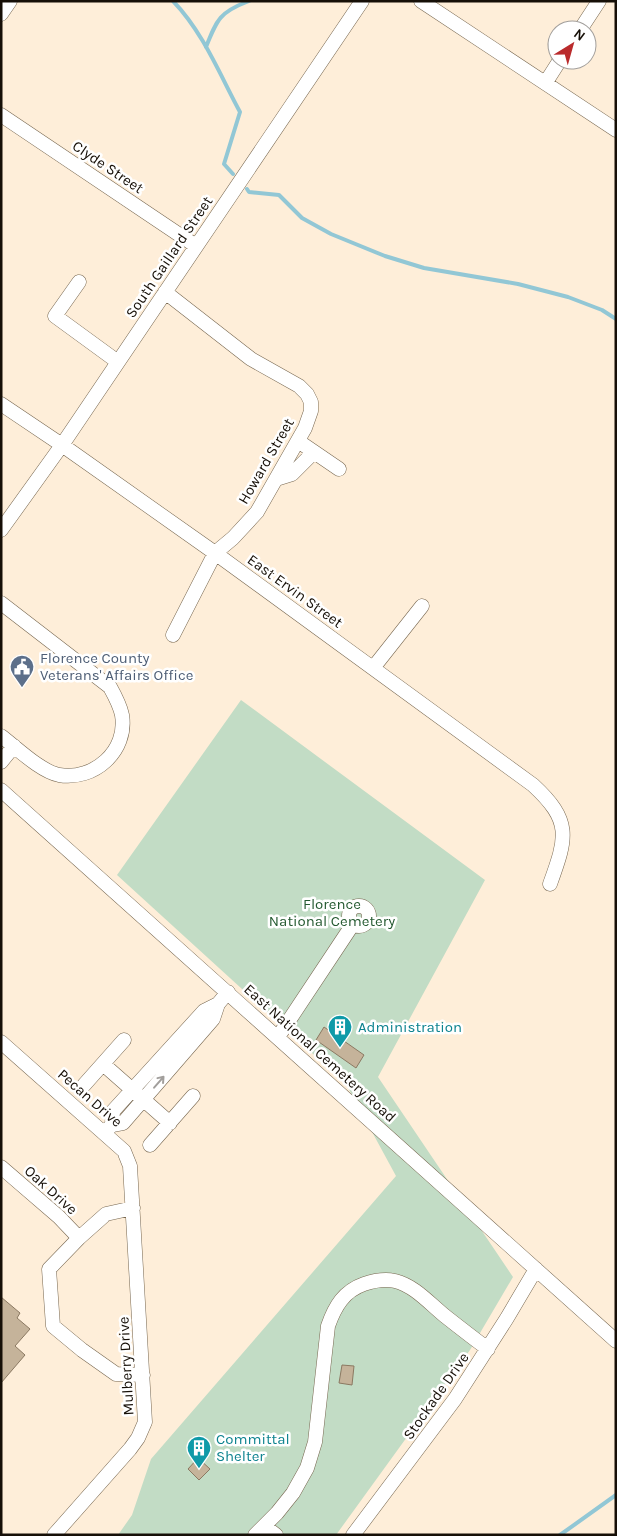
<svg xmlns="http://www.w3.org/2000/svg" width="617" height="1536" font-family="Karla,sans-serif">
<rect width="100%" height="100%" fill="#feeed9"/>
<path fill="#c2dcc5" d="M241 700 485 880 378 1077 513 1277 470 1350 336 1535H118L132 1515 151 1459 396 1176 346 1084 117 875Z"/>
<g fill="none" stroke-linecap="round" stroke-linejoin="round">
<path stroke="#92c7d5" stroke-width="4" d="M173 1C203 32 220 75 240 112L224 164 233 174
M206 47C217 19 220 12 249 1
M247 189 249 192 279 195 302 218 331 234 385 256 424 268 518 284 568 297 602 310 616 319
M560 1535 616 1495"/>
</g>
<path fill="#c5b39a" stroke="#8b7962" d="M324 1027 364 1055 356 1068 316 1040Z
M1 1297 20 1313 17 1318 30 1329 15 1346 25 1355 1 1383Z
M342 1365 354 1366 352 1385 339 1383Z
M198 1458 210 1469 199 1480 188 1469Z"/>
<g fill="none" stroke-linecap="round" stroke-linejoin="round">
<defs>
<path id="minor" d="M421 1 616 130
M1 14 10 1
M580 30 599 1
M546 82 560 60
M1 115 196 246
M79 282 55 316 118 362
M165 292 251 359 299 386 307 394 311 402V411L305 428 257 512 233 538 215 553 173 635
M1 404 62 445 215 553 533 785C572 821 567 837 550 884
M298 441 339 469
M276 479 292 474 314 452
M1 530 62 445 362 1
M1 603 110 687C115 696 120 705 122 715 128 751 94 781 59 775 40 771 17 748 1 736
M373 668 422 606
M1 762 14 746
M1 790 616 1341
M349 916a10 10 0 1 1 20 0a10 10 0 1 1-20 0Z
M278 1037 353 924
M1 1042 124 1151 130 1166 145 1422 138 1438 130 1449 54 1535
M103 1064 170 1123
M84 1085 124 1040
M112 1125 123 1123 213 1019 218 1004 228 992
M107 1130 112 1125 113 1111 204 1011 218 1004
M150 1145 193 1096
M1 1167 59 1217 79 1238
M133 1208 106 1214 79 1238 49 1269 53 1326 82 1350 116 1374 143 1375
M264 1526 276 1535
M255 1535 277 1513 293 1493 307 1468 315 1442 328 1326C335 1306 344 1291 364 1284 373 1281 385 1279 395 1281 415 1286 429 1303 445 1316 459 1327 473 1338 488 1349
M353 1535 455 1399 507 1318 536 1269"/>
</defs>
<use href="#minor" stroke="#776750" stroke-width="15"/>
<use href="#minor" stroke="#fff" stroke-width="14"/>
</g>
<defs><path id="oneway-shaft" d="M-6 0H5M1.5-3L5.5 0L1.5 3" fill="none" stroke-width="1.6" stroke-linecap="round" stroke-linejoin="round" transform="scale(1.25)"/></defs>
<use stroke="#a29f9c" href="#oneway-shaft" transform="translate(159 1082) rotate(-49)"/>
<defs>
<symbol id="civic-pin" viewBox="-11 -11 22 30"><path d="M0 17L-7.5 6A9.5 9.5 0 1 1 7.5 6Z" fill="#5c6f8a" stroke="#fff"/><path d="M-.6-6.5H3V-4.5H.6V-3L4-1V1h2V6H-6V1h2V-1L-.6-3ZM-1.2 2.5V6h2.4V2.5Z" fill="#fff"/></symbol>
<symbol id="building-pin" viewBox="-11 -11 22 30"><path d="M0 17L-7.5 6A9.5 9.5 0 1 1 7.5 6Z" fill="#0f9aa8" stroke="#fff"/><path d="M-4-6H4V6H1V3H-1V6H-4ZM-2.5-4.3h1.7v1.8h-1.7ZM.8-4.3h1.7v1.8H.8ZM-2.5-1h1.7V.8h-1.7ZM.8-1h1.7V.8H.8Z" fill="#fff"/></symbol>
</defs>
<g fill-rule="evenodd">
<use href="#civic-pin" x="8" y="653" width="28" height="38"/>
<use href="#building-pin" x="326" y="1013" width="28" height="38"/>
<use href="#building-pin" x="185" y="1434" width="28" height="38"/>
</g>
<g text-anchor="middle" stroke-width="5" stroke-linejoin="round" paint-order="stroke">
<g font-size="15" fill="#160f07" stroke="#fff">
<text transform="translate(108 167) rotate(34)" y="5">Clyde Street</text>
<text transform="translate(169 257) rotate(-56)" y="5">South Gaillard Street</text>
<text transform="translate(266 461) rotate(-60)" y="5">Howard Street</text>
<text transform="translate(295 591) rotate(36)" y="5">East Ervin Street</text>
<text transform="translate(320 1053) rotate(42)" y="5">East National Cemetery Road</text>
<text transform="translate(90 1098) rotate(41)" y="5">Pecan Drive</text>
<text transform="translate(51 1190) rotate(42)" y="5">Oak Drive</text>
<text transform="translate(126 1366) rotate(-93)" y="5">Mulberry Drive</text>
<text transform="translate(436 1396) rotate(-55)" y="5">Stockade Drive</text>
</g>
<g font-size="15" fill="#4e5e75" stroke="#fff" text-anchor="start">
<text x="40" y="663">Florence County<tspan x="40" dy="17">Veterans' Affairs Office</tspan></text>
</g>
<g font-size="15" fill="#245930" stroke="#fff">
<text x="332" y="909">Florence<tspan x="332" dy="17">National Cemetery</tspan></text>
</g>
<g font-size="15" fill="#0d838f" stroke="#fff" text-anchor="start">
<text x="358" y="1032">Administration</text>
<text x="216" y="1444">Committal<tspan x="216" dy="17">Shelter</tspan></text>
</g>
</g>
<rect width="617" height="1536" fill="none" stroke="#160f07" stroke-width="5"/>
<g transform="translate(572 45) rotate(37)"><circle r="24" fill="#ffffff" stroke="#a29f9c"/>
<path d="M0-4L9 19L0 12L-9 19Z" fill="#ba2b2c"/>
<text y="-8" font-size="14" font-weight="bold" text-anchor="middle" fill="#160f07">N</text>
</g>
</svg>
